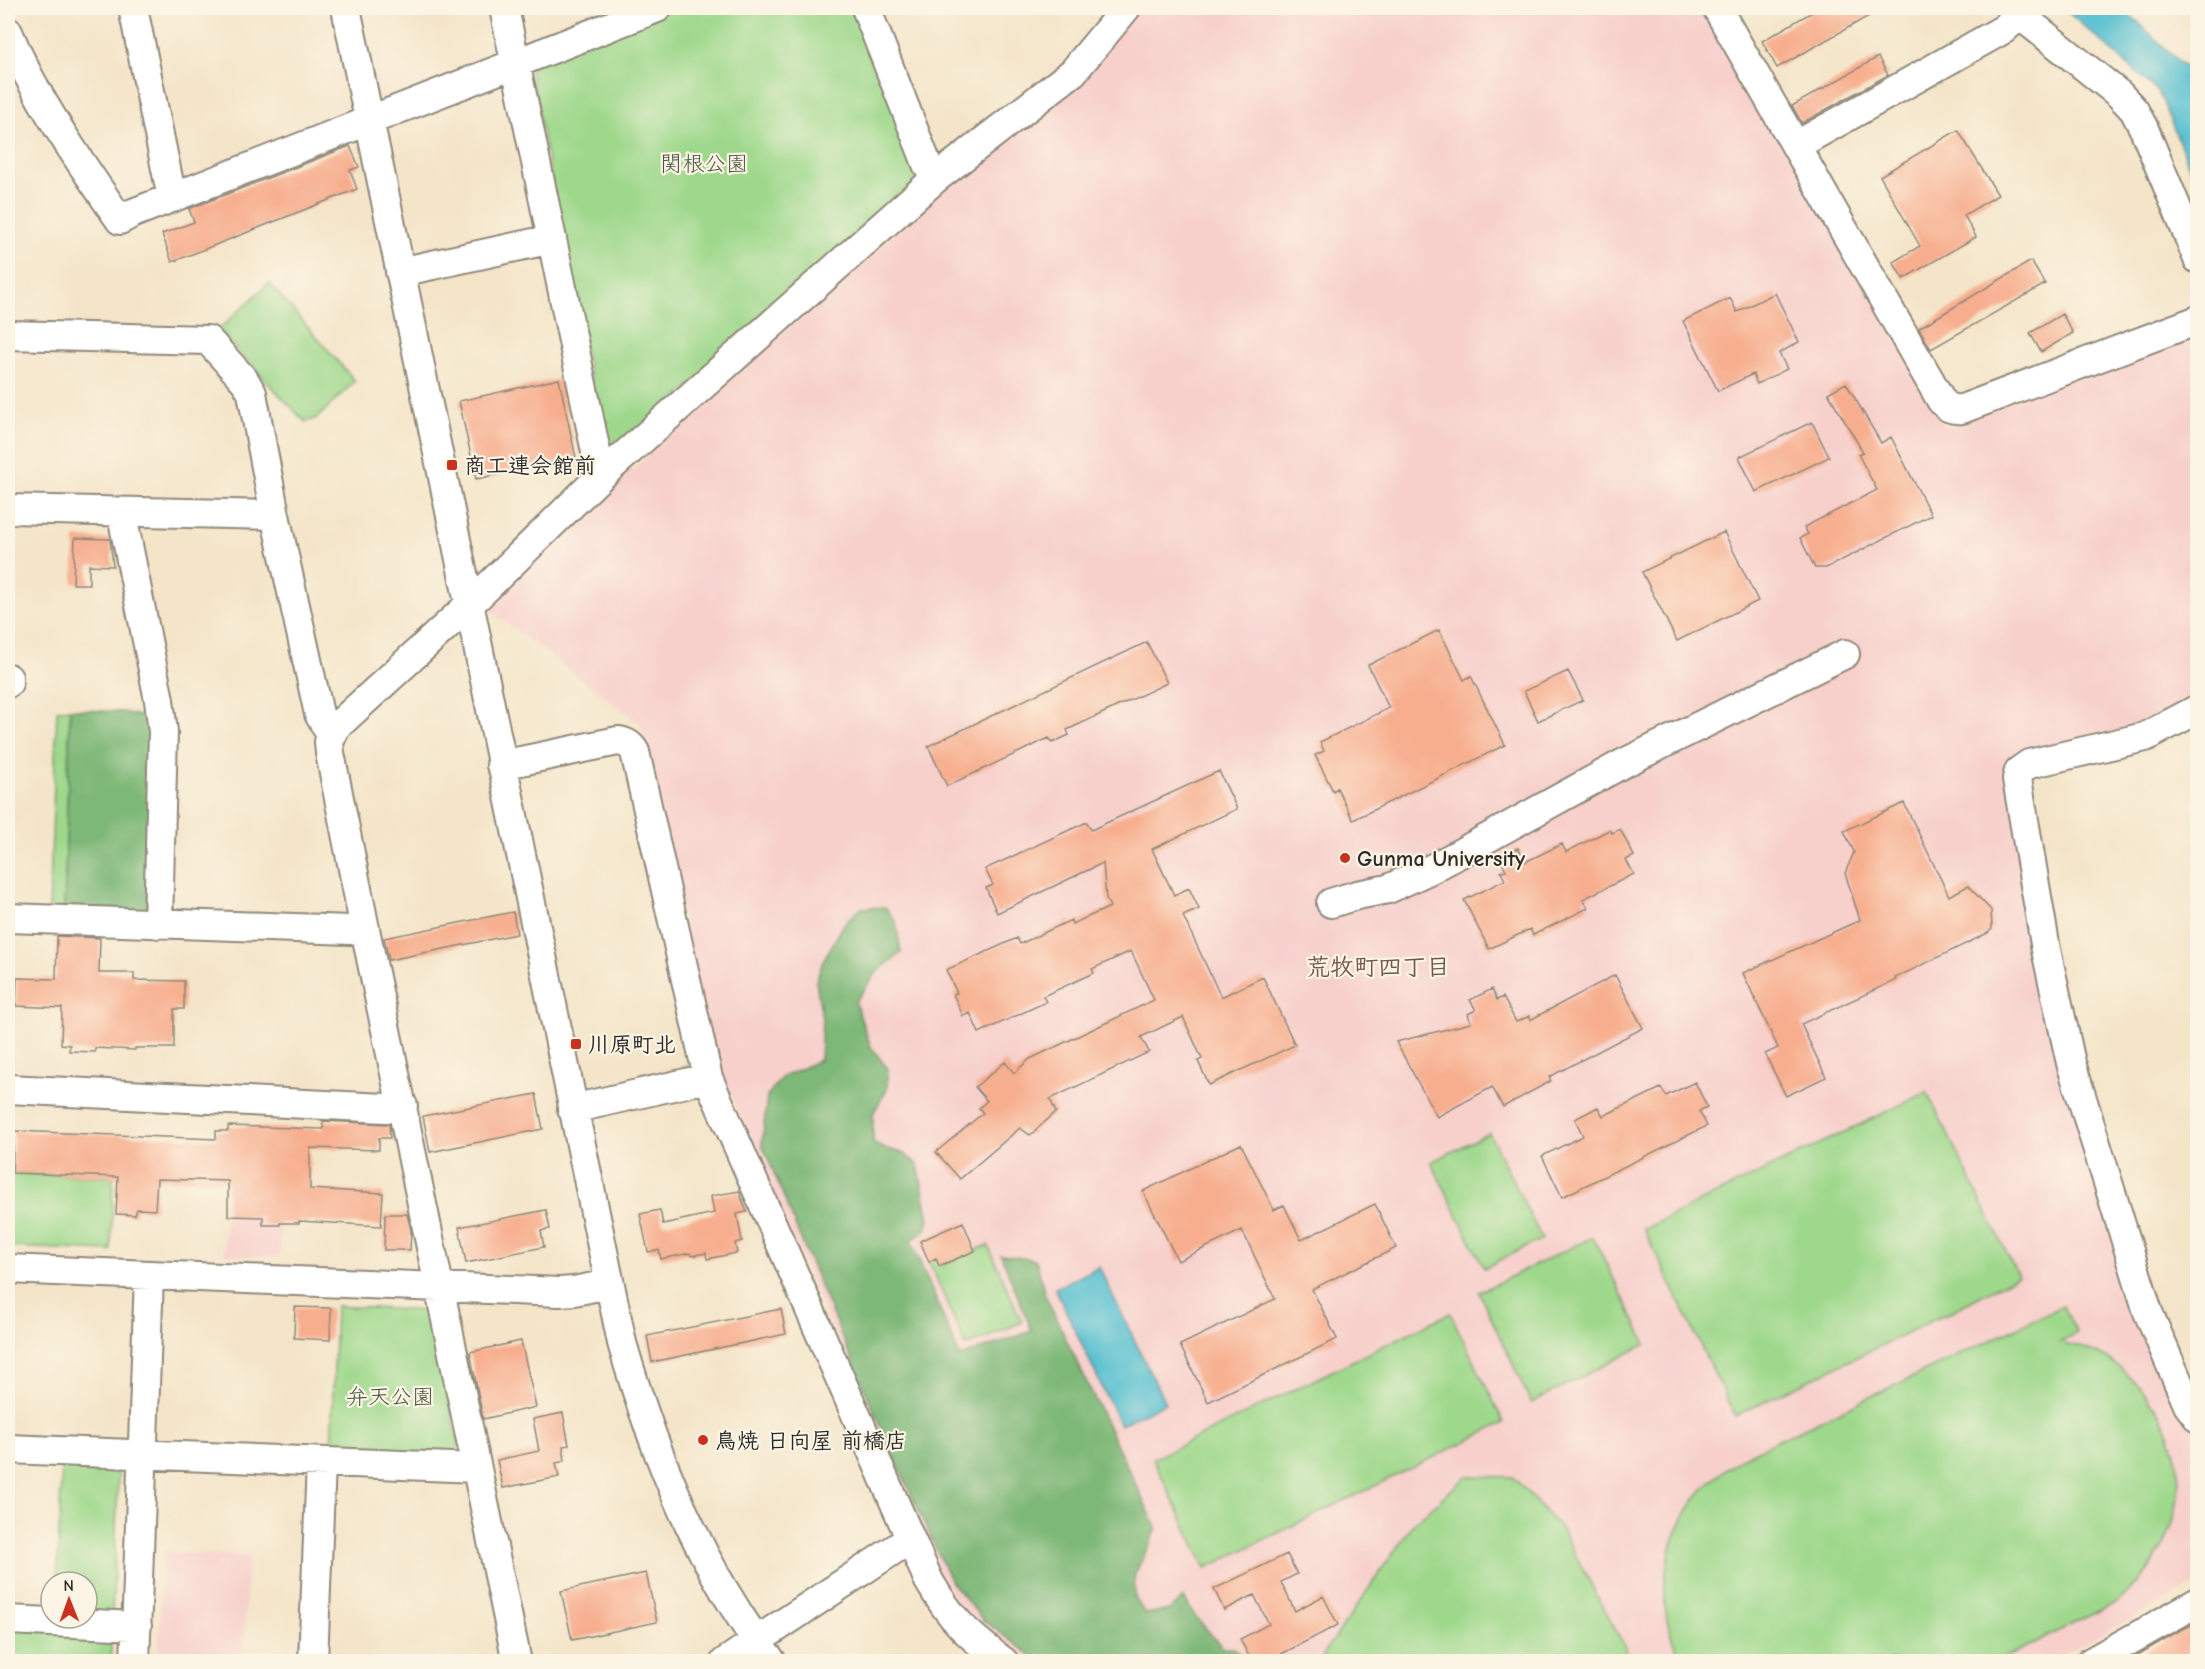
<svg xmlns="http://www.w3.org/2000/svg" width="2205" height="1669" font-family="'Comic Neue','Klee One',sans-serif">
<rect width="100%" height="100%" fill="#fcf5e5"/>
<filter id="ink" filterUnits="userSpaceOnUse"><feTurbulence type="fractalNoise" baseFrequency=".0167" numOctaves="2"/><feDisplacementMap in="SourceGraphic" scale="12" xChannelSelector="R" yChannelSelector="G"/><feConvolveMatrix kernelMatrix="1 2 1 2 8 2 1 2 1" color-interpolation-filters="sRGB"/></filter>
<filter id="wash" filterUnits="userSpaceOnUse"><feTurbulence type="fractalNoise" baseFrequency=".008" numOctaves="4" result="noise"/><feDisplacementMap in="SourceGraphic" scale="24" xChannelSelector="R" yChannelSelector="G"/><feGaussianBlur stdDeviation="1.35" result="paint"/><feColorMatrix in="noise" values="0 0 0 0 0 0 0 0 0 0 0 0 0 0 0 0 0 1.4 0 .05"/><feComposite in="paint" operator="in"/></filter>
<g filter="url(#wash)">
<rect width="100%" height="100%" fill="#f4e5c9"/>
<path fill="#f7d0cc" d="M1138 8H1707L1943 424 1951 427 2197 323V696L2144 728 2004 762 2037 954 2197 1431V1584L2050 1661H1022L983 1633 957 1603 936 1569 713 1055 640 723 489 610 493 595 923 207 1081 83Z
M226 1182 282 1183 280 1257 224 1255Z
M163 1552 248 1556 243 1661H158Z"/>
<path fill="#9ed88b" stroke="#64825b" stroke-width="1.5" d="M676 8H857L918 171 914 185 617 451 604 447 529 65Z
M269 283 355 381 317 418 305 422 218 330Z
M70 709 64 911H49L57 710Z
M1927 1092 2018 1276 1958 1308 1735 1416 1644 1229Z
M1489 1133 1542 1239 1484 1268 1431 1162Z
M8 1173 113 1177 111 1251 8 1247Z
M1593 1237 1646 1344 1531 1403 1479 1292Z
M988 1245 1022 1322 966 1346 929 1262 936 1258 940 1266Z
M336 1306 431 1311 459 1446 452 1457 331 1452Z
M2063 1306 2077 1333 2059 1342C2099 1349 2121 1363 2146 1395 2201 1464 2183 1549 2117 1602L1998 1661H1683C1653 1611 1662 1545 1695 1499 1707 1482 1728 1468 1745 1456Z
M1450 1313 1504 1423 1206 1568 1153 1459Z
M62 1461 119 1464 112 1615 87 1614V1582H57Z
M1467 1476 1513 1477 1562 1530 1632 1661H1319L1413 1524Z
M8 1627 111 1632V1661H8Z"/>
<path fill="#7eb877" stroke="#547251" stroke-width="1.5" d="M70 709 123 712 152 719 148 907 141 914 64 911Z
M885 907 896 922 901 953 877 972 855 1002 871 1047 888 1069 887 1089 873 1114V1142L883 1148 903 1153 918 1165 929 1220 926 1230 911 1241 960 1357 1032 1331 1001 1255 1036 1260 1045 1295 1157 1529 1134 1576 1135 1598 1145 1614 1169 1610 1184 1598 1194 1615 1223 1648H1235L1244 1661H1039L984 1621 951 1582 891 1450 823 1293 762 1144 767 1096 782 1077 820 1060 822 1018 816 981 824 959 844 924 861 908Z"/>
<path fill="#54bfd0" stroke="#40757e" stroke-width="1.5" d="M2063 8H2123L2185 67 2197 88V186L2162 100 2156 90Z
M1099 1267 1165 1403 1120 1425 1055 1288Z"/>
<g id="blocks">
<path fill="#f7ae8e" d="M1819 8H1883L1777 68 1762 41Z
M1878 57 1888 75 1802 123 1792 106Z
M1958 130 1998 195 1964 215 1976 237 1903 279 1893 262 1920 246 1880 176Z
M350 146 359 167 350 170 357 189 172 262 162 234 194 222 189 209Z
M2031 261 2045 284 1931 349 1919 328Z
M1775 293 1799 342 1779 353 1787 369 1757 384 1753 374 1718 391 1683 321 1730 298 1737 312Z
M2062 314 2073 333 2041 352 2030 333Z
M559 379 576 458 476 479 459 401Z
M1846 383 1881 443 1891 437 1931 515 1826 568H1815L1800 538 1808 534 1804 527 1877 490 1858 454 1863 452 1828 393Z
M1812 422 1829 457 1756 492 1739 457Z
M1724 532 1758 601 1677 641 1642 572Z
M75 538 110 539 113 566 89 565V584H73Z
M1439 630 1464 680 1471 676 1505 745 1353 820 1337 788 1333 791 1315 755 1324 751 1320 742 1389 708 1368 665Z
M1147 642 1167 683 1067 730 1069 735 1052 743 1049 738 947 786 928 746Z
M1568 671 1583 700 1538 721 1524 691Z
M1219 771 1237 809 1152 849 1174 895 1189 888 1199 909 1183 916 1221 997 1263 977 1295 1045 1209 1085 1198 1061 1202 1059 1183 1017 1141 1037 1149 1052 1050 1099 1056 1112 1030 1135 1020 1128 960 1179 936 1152 983 1113 979 1108 987 1101 975 1087 1005 1062 1014 1073 1030 1059 1154 1000 1131 951 1092 969 1094 973 1043 996 1046 1002 979 1033 970 1013 963 1016 953 994 957 993 946 970 1017 938 1020 944 1071 920 1072 924 1110 907 1106 898 1103 863 997 913 986 888 993 885 985 869 1087 822 1091 830Z
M1904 803 1949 896 1968 886 1991 910 1992 929 1988 933 1895 978 1896 980 1801 1024 1826 1077 1786 1096 1765 1054 1778 1048 1743 973 1860 920 1845 873 1854 852 1844 831Z
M1620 829 1634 856 1626 860 1634 874 1583 899 1588 908 1533 935 1530 929 1489 949 1464 900 1505 880 1501 872 1506 870 1499 857 1518 848 1525 862 1562 844 1566 852 1609 830 1612 833Z
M513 912 517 934 389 960 384 938Z
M57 936 100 938 99 973H134V980L184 981V1009H174V1048H135V1050L95 1048V1052L69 1051 70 1045 61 1044 62 1008 16 1006 17 978 56 979Z
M1615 975 1643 1028 1549 1077 1551 1081 1503 1107 1492 1087 1437 1117 1396 1042 1471 1023 1468 1014 1476 1010 1470 1000 1492 989 1497 1000 1503 997 1516 1022 1530 1016V1020Z
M1695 1082 1707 1107 1699 1111 1707 1126 1562 1197 1542 1156 1583 1136 1575 1119 1598 1107 1603 1116 1661 1088 1666 1096Z
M536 1094 543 1129 430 1152 423 1116Z
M323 1121 389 1124 390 1138H379V1150L310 1148V1189L383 1193 381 1226 299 1221V1223H280V1225H263V1217L228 1216V1181L157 1179 155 1210 137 1209 135 1215 116 1214 118 1177 12 1173 14 1131 216 1139V1131H228V1126L323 1129Z
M1241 1144 1274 1210 1284 1205 1301 1240 1375 1204 1396 1248 1312 1289 1337 1339 1208 1402 1180 1345 1275 1299 1242 1230 1178 1261 1143 1191Z
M739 1191 747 1212 737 1214 742 1241 735 1243 737 1253 707 1259 706 1253 691 1256 690 1253 661 1259 659 1250 648 1252 640 1214 660 1210 663 1224 714 1213 711 1196Z
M546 1210 550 1229 541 1231 544 1247 466 1263 459 1227Z
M385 1214H407L411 1230 410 1250H384Z
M963 1222 975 1251 939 1266 936 1258 929 1262 920 1241Z
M295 1307 331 1308 330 1340 294 1338Z
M781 1309 786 1334 652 1362 647 1336Z
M521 1341 536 1407 483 1419 470 1352Z
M563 1413 569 1445 563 1446 565 1461 556 1463 559 1477 503 1488 497 1460 539 1451 533 1419Z
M1287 1554 1297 1574 1281 1582 1295 1611 1323 1596 1338 1625 1266 1662H1252L1240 1639 1269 1624 1254 1595 1224 1610 1214 1589Z
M646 1573 657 1622 572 1640 561 1591Z
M2198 1622V1662H2126L2177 1632Z"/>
</g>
</g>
<g filter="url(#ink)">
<use href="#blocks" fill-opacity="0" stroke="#90887a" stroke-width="1.5"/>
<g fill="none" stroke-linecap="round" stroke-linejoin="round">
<defs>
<path id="minor" d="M133 8 172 198
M346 8 622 1343C655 1457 700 1567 772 1662
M504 8 601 476
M866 8 927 164 935 179
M1717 8 1941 400C1947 408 1952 410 1962 409L2198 320
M2011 8 2120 95 2134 110 2144 129 2198 259
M8 32C36 100 78 159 120 220L133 213 657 8
M1797 145 2004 29 2019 15
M400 272 552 239
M8 335 208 340 245 381 252 393 275 515 319 714 331 735
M8 509 275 515
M124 513V525L159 700 163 732 158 924
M8 678V683
M2198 709 2145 737 2029 764 2019 771 2017 779 2046 950 2071 1063 2148 1312 2188 1405 2198 1418
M501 765 618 741C627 742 631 745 635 752L708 1078 929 1581C952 1621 967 1634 1004 1662
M1331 903 1357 895 1388 889 1433 868 1622 764 1845 654
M8 918 351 930 365 929 517 1662
M365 929 330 753 329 742 336 727 469 605 601 476 781 316 935 179 1073 72 1126 8
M8 1089 385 1108 403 1106
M572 1109 708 1078
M8 1269 559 1292 574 1291 609 1284
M8 1449 477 1468
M8 1620 137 1626
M135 1662 149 1276
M313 1662 321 1463
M725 1662 910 1539
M2091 1662 2198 1602"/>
</defs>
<use href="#minor" stroke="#90887a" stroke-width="32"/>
<use href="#minor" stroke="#fff" stroke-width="28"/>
</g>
</g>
<g fill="#c8321e" stroke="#fcf5e5" stroke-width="2">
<rect x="446" y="459" width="12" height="12" rx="3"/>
<circle cx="1345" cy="858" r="6"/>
<rect x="570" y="1038" width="12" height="12" rx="3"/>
<circle cx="703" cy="1440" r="6"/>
</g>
<g text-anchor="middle" stroke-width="4.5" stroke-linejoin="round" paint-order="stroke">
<g font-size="22" fill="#485643" stroke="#fcf5e5">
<text x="704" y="171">関根公園</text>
<text x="390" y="1404">弁天公園</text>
</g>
<g font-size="22" font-weight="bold" fill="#2b2b2b" stroke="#fcf5e5" text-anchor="start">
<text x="464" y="473">商工連会館前</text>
<text x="1357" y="866">Gunma University</text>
<text x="588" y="1052">川原町北</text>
<text x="715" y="1448">鳥焼 日向屋 前橋店</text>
</g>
<g font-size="24" font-weight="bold" fill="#72594e" stroke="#fcf5e5">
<text x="1378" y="975">荒牧町四丁目</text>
</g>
</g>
<rect width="2205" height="1669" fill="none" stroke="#fcf5e5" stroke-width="30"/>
<g transform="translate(69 1600) rotate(359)"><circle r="28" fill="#fcf5e5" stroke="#a8a49b" stroke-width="1.5"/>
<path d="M0-4.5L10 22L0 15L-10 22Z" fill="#c8321e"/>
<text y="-9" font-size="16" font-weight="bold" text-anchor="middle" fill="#2b2b2b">N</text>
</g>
</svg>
